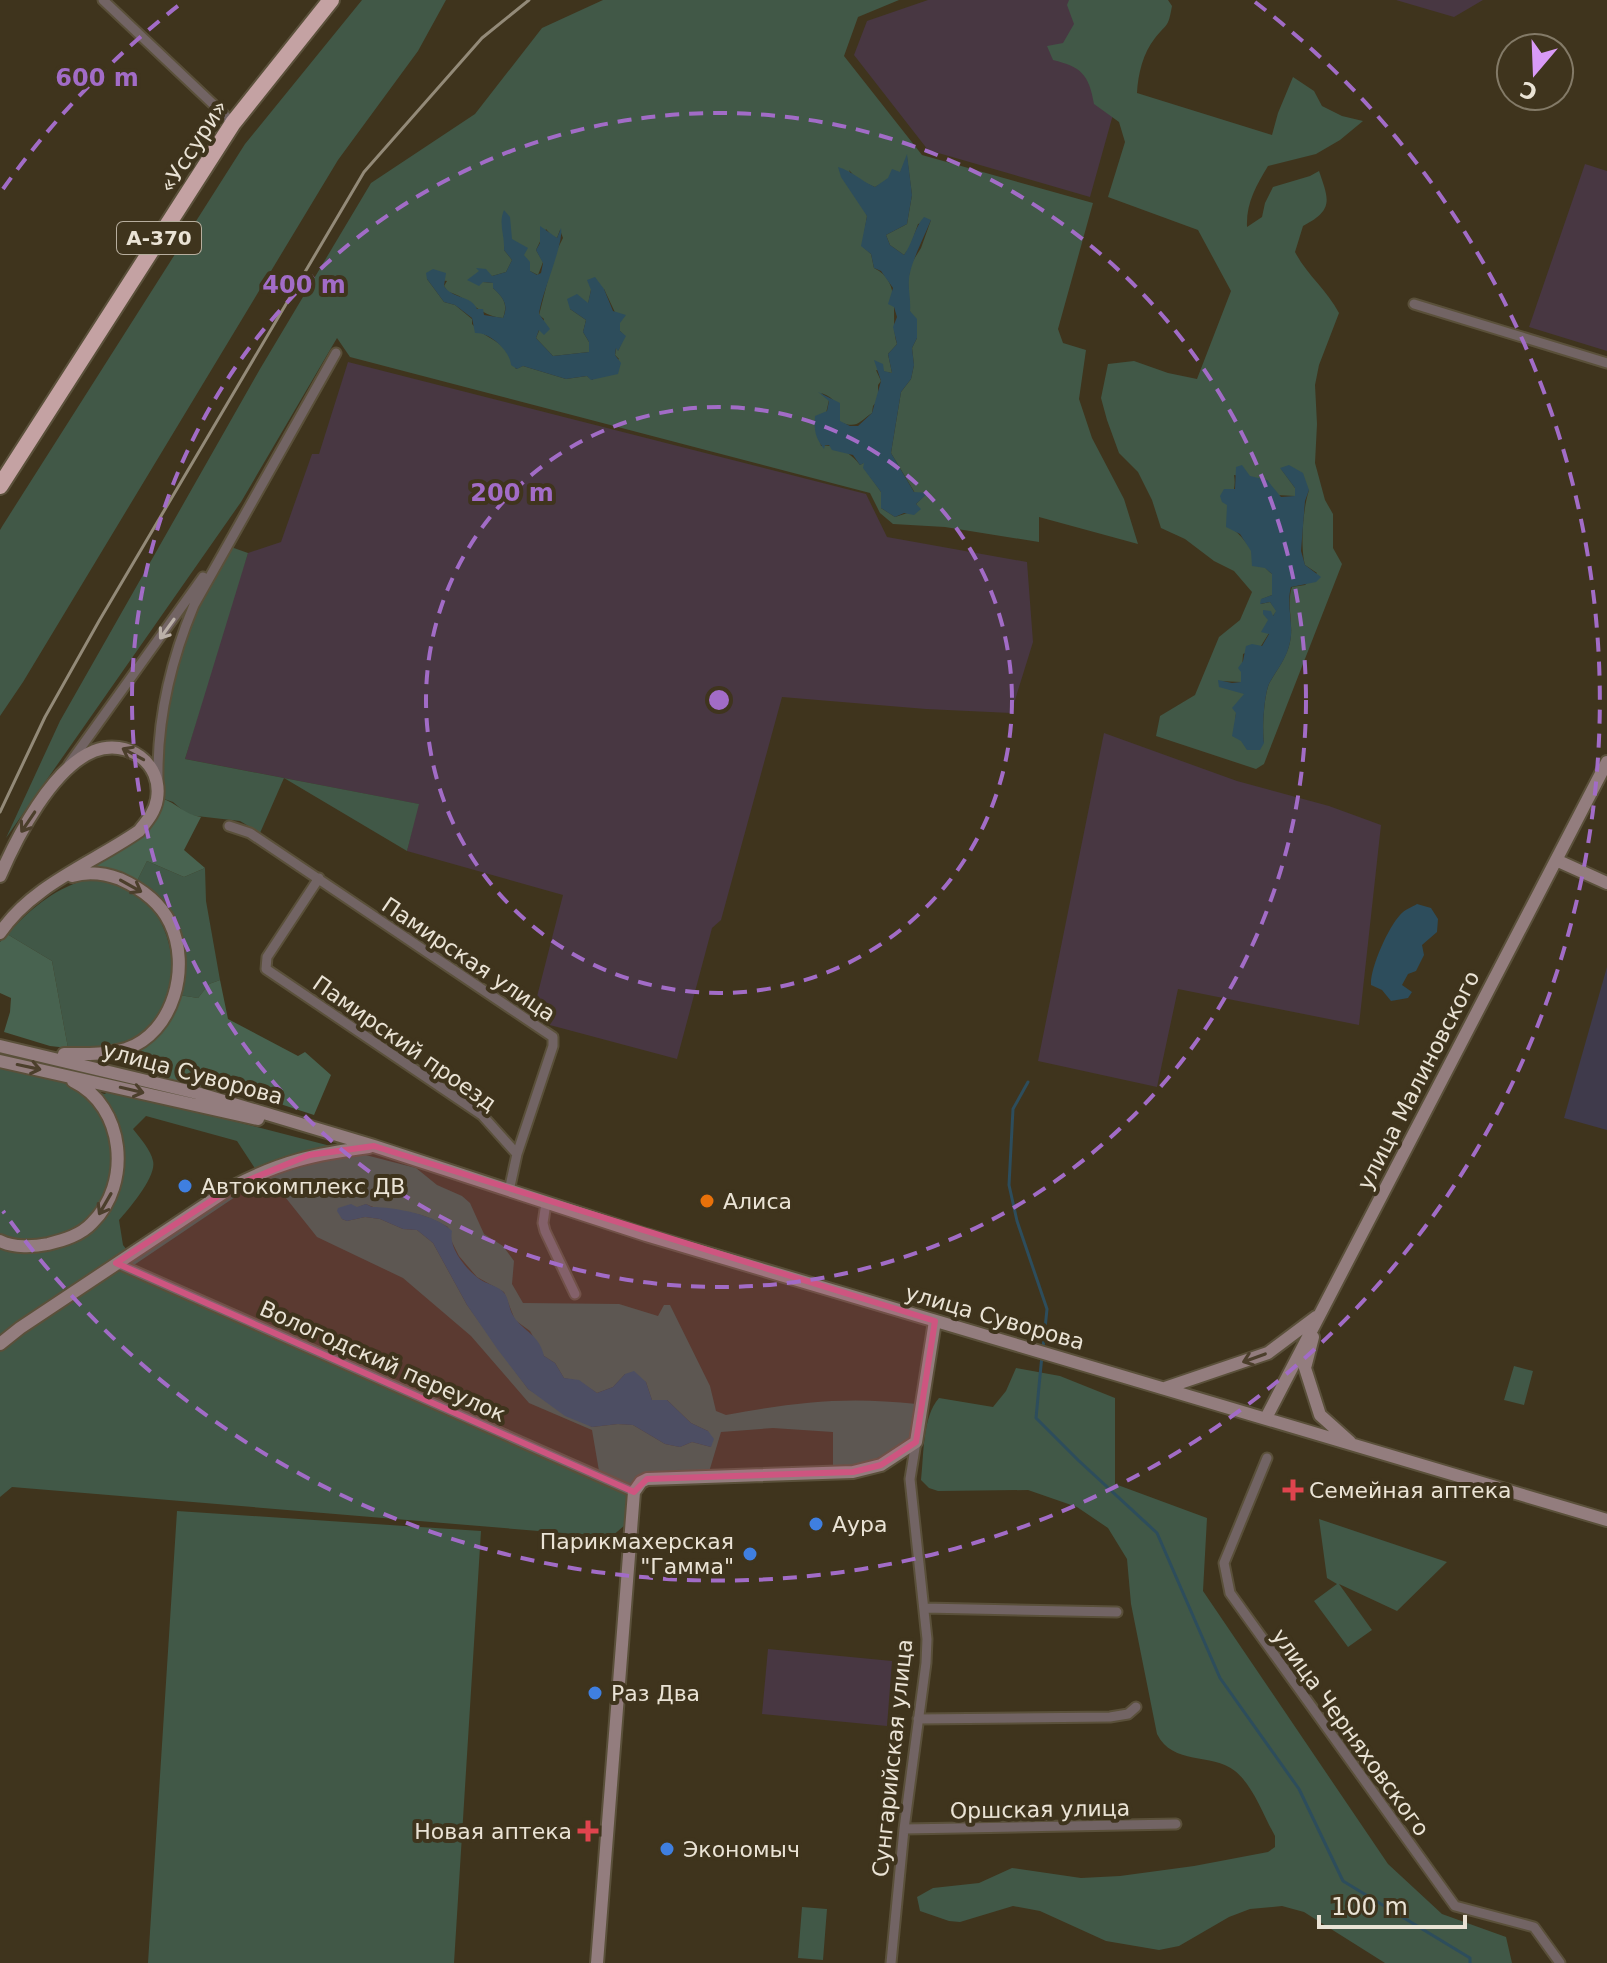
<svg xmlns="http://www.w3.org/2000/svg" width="1607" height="1963" font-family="'DejaVu Sans',sans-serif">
<rect width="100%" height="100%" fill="#3f341d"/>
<path fill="#483742" d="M928 0H1145L1090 197 928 150 854 55 867 21Z
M1396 0H1483L1454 17Z
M1585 164 1607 171V351L1529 327Z
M348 362 866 494 887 537 1027 562 1033 642 1011 713 926 709 782 697 721 920 712 928 677 1059 531 1020 563 895 407 851 418 804 185 759 229 609 248 553 281 542 312 454H319Z
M1104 733 1237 781 1329 806 1381 825 1359 1025 1178 989 1157 1087 1038 1061Z
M768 1649 892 1661 887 1726 762 1714Z"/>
<path fill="#3f3a4b" d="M1607 967V1130L1564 1118Z"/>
<path fill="#415847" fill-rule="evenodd" d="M362 0H446L418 51 338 160 23 682 0 716V530L3 525 245 144Z
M603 0H899L858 17 844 56 922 155 1093 203 1058 329 1063 343 1086 350 1079 399 1092 438 1124 499 1138 544 1039 517V542L945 527 893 524 880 513 870 493 350 357 337 338 241 502 6 838 60 721 260 369 371 183 475 114 542 28ZM907 157 912 195 907 224 886 235 890 245 904 255 910 247 918 224 931 220 921 248 911 264 908 281 910 311 917 338 912 348 914 365 911 379 901 392 891 453 915 493 926 494 916 504 920 509 895 517 881 508V492L864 468 865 462 860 465C852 454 835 443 821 446L820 440 829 400 821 393C836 398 840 407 840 422 857 429 859 422 872 413L873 406 878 400V385L881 381 876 370 892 373 888 354 897 344C889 319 904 282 874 268L871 254 862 246 867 216 849 170 858 180 875 187 900 173ZM546 229 552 236 557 238 560 230 563 238 554 256 539 315 544 319 536 338 553 356 589 352V342L583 332 586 320 570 309 588 304 591 290 604 289 620 323V331L625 336 618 351 617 345 615 355 619 359 592 380 587 376 566 379 523 366 516 369C513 363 510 354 506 350 496 339 481 335 472 324V319L455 305 444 302 427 279 447 281 444 286 448 292C470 297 478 316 503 318 508 304 504 298 493 288V283L483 282 476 276 480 271 492 276 506 272 512 260 504 250 505 239 514 241 530 271 538 275 543 262 536 250Z
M1069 0H1168L1172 6C1168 28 1168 22 1155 38 1143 53 1138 74 1137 93L1272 135 1278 113 1293 77 1314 91 1322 106 1342 116 1363 121 1340 140 1316 154 1268 166C1256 186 1246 203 1247 227L1262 217 1265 203 1273 187 1310 176 1319 171C1329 200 1334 210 1303 226L1295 252C1307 275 1327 290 1339 313L1319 365 1315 385 1317 424 1315 463 1325 500 1333 514V548L1342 564 1264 764 1256 769 1156 736 1160 716 1195 695 1219 637 1240 620 1252 592 1234 571 1214 561 1185 539 1161 528 1152 500 1138 472 1119 453 1107 420 1101 398 1108 364 1134 361 1168 373 1197 379 1231 291 1198 230 1108 197 1125 142 1119 122 1094 104C1089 74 1081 67 1053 60L1047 46 1063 43 1074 24 1067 5ZM1281 469 1309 490C1303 508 1300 547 1305 565L1317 573 1305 585 1292 587C1286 604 1294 624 1290 642 1287 657 1278 668 1270 682 1264 692 1262 730 1264 743L1234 732 1236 713 1245 694 1219 681 1241 682 1243 654 1261 646 1269 633 1265 631 1269 620 1277 611 1270 602 1261 604 1262 599 1272 595V574C1256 561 1248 539 1231 528 1223 502 1238 496 1234 475L1267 480 1277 495 1295 496V488Z
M231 547 248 553 185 759 419 804 407 851 284 778 260 833 240 821 188 815 173 802 161 798C162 759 162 719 171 681 182 633 204 587 231 547Z
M147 861 184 877 205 868 206 901 220 980 209 984 198 998 179 995C181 940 189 913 137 881Z
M84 880C97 880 109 879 121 884 182 910 192 1010 130 1040 111 1049 88 1047 68 1048L52 961 7 934C31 909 51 891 84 880Z
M2 1068 51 1077 75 1088 105 1094 109 1089 416 1168 437 1185 462 1196 470 1203 484 1234 503 1246 514 1261 512 1284 523 1303 619 1304 658 1316 664 1305H670L710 1386 716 1411 726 1415C796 1402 845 1396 917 1404L911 1437C886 1455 865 1469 833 1465V1432L773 1428 721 1432 709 1472 638 1478 630 1485 625 1525 611 1537 12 1487 0 1497V1069ZM146 1116 237 1141 258 1173 130 1254 123 1245 119 1220C129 1209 157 1176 153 1161 151 1150 140 1138 133 1129ZM270 1178 317 1237 403 1278 471 1336 529 1403 592 1430 599 1471 134 1265 241 1193ZM366 1204C379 1211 397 1210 412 1213 426 1215 436 1221 448 1227L450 1238 459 1256 477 1277 504 1292 515 1320 530 1331 544 1356 555 1363 564 1378 579 1381 597 1393 613 1387 625 1374 646 1382 652 1400H667L691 1423 708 1431 711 1447 692 1442 680 1447 665 1444 633 1425 618 1424 592 1427 528 1389 467 1305 433 1243 417 1230 403 1229 380 1219 365 1217 347 1221 342 1219 340 1214Z
M1514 1366 1533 1371 1524 1405 1504 1400Z
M1016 1368 1060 1376 1115 1398V1484L1207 1518 1203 1591 1388 1864 1442 1914 1506 1937 1512 1963H1385L1304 1912 1282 1906 1250 1909 1229 1917 1179 1946 1159 1950 1106 1941 1040 1911 1013 1906 960 1922 949 1921 920 1911 917 1897 933 1888 979 1883 1012 1868 1081 1878 1120 1876 1194 1866 1268 1852 1275 1847V1836C1264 1817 1253 1785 1235 1771 1211 1752 1173 1766 1157 1734L1131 1604 1127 1559 1108 1528 1077 1507 1028 1490 938 1491 929 1488 921 1480C924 1456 922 1417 939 1398L993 1407 1006 1391Z
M177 1511 481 1531 454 1963H148Z
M1319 1519 1447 1562 1397 1611 1339 1584 1372 1630 1348 1647 1314 1601 1337 1584 1327 1578Z
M802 1907 827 1909 823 1960 798 1958Z"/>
<path fill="#486350" d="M161 798C177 803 185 815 201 817L184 850 205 868 184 877 147 861 137 881 106 868H95V863L133 839Z
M7 934 52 961 68 1048 50 1046 4 1032 10 1012 11 998 0 993V942Z
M220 980 228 1019 298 1056 305 1052 331 1075 314 1115 237 1090 228 1093 152 1075 137 1051C161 1035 171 1022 179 995L198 998 209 984Z"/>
<path fill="#2d4d5c" d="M907 154 912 195 907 224 886 235 890 245 904 255C913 243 914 228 924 217L931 220C925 235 910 264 909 279 908 290 911 300 910 311L917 319V338L912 348 914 365 911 379 901 392 891 453 914 492 928 493 916 504 921 509 914 515 904 513 895 517 881 508V492L863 468 864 463 860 465 853 455 832 450 829 445H825L824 449C815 437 814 431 815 416L827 411 829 401 818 392 840 403V421L850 426H858L872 413 881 381 874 360 883 364 884 371 892 373 888 354 897 344 893 327 897 317 894 307 888 304 893 288 881 271 874 268 871 254 861 246 867 216 841 177 838 167C852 171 861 181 875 187L888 178 892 169 900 172Z
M504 210 510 217 512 239 528 248 524 255 530 262V271L537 275 541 273 543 263 536 250 540 243V226L557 238 561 228C564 244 542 292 539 314L550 329 544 335 539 330 536 338 553 356 589 352V342L583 332 586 320 570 309 567 299 577 294 588 303 591 290 587 280 595 277 604 289 613 311 626 315 620 323V331L626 336 618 351 616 348 615 355 621 363 618 374 591 380 587 376 566 379 523 366 517 369 511 365C510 350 489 332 475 333L472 318 455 305 444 302 427 279 426 273 433 269 446 273 444 286C452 299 471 295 477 309H483L484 315 503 318C509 304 503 298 493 288V283L483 282 479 286 467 280 479 271 476 268 486 269 492 276 506 272 512 260 504 250C505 235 498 224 504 210Z
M1242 465 1250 476 1267 480 1281 497 1295 496V488L1280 468 1289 465 1303 473 1309 490 1305 501 1301 551 1305 565 1321 577 1316 582 1291 587C1286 604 1294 625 1290 642 1287 658 1278 668 1270 682 1264 692 1262 730 1264 743L1260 750H1247L1241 741 1232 736 1236 713 1232 708 1244 694 1219 687 1218 680 1232 683 1241 682V672L1238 668 1243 661 1246 646 1252 644 1262 646 1269 634 1261 632 1268 620 1263 614V610L1271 611 1273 616 1276 611 1270 602 1260 604 1261 599 1272 595V574L1265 568 1252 566 1251 551 1240 534 1226 527 1227 505 1222 502 1220 496 1224 489H1235L1236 467Z
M1417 904 1431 908 1438 919 1437 932 1422 945 1424 955 1416 971 1408 974 1402 985 1412 992 1408 998 1391 1001 1382 990 1371 985C1370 968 1388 928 1400 915 1404 910 1412 907 1417 904Z
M351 1204 357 1207 366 1204 372 1207C394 1207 437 1215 452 1231 448 1247 465 1268 478 1278 485 1284 500 1286 505 1294 509 1300 509 1310 514 1317 524 1332 539 1334 544 1356L555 1363 564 1378 579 1380 597 1393 613 1387 625 1374 634 1371 646 1382 652 1400H667L691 1423 708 1431 714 1439 711 1447 692 1442 680 1447 665 1444 633 1425 618 1424 592 1427 565 1416 528 1389 498 1350 467 1305 433 1243 417 1230 403 1229 380 1219 365 1217 347 1221 342 1219 337 1211 338 1208Z"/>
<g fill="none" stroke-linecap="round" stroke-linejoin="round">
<path stroke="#2d4d5c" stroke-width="3" d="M1028 1082 1013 1109 1009 1185 1017 1221 1047 1309 1043 1348
M1042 1355 1036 1418 1078 1460 1157 1533 1220 1678 1299 1789 1343 1881 1470 1958V1963"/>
<defs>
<path id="street" d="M103 0 233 123
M1414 304 1607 363
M69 764 203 577
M158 779C157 718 171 660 194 605L336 353
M229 826 250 833 553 1037V1046L517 1154 509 1191
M319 878 267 957 266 969 482 1115 517 1154
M546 1203 543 1223 545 1231 575 1294
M116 1263 634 1492
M1267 1458 1224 1563 1230 1593 1455 1906 1534 1927 1560 1963
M924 1608 1117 1612
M918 1719 1110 1717 1128 1714 1136 1707
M904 1829 1176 1824
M891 1963 904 1829 926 1663 927 1639 910 1479 916 1442"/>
<path id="secondary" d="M1556 860 1607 883
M0 876C17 837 52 768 94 751 127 738 163 763 157 799 155 812 147 821 139 831 93 863 32 885 0 933
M0 1046 197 1093 374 1146 646 1235 1607 1520
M64 1054C85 1054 105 1055 126 1049 174 1033 191 966 170 923 160 902 140 888 120 879 104 873 88 871 72 876
M0 1061 258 1119
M0 1241C14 1248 34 1247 48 1244 64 1240 81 1235 92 1223 132 1184 125 1106 73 1081
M1313 1337 1305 1368 1320 1415 1350 1442
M0 1344 20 1328 232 1187C282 1161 315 1154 369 1147
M1165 1388 1268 1353 1316 1317
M1266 1418 1607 762
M597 1963 634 1492 641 1482 647 1479 853 1472 881 1465 916 1442 935 1321"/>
<path id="highway" d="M0 486 233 123 331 0"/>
</defs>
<use href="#street" stroke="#5a503a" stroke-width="13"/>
<use href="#secondary" stroke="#5a503a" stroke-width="16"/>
<use href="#highway" stroke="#5a503a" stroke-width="20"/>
<use href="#street" stroke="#726464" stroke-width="9"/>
<use href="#secondary" stroke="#937d7e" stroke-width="12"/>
<use href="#highway" stroke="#c4a2a3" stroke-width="16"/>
<path stroke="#938a78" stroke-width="3" d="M0 812 45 717 99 621 364 172 482 38 529 0"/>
</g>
<defs><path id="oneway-shaft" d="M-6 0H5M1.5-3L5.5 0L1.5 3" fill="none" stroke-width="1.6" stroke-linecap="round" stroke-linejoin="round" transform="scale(2)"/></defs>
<use stroke="#bab0a8" href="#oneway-shaft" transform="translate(167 629) rotate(126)"/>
<g stroke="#4c3f2c">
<use href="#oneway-shaft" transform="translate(133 754) rotate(-152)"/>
<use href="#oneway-shaft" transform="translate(28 822) rotate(124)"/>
<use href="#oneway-shaft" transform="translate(131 886) rotate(29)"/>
<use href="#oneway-shaft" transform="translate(29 1067) rotate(12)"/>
<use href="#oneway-shaft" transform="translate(132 1090) rotate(13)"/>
<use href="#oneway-shaft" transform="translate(105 1204) rotate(120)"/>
<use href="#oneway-shaft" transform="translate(1254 1358) rotate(160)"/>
</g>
<path fill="#ce5580" fill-opacity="0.2" stroke="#ce5580" stroke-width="6" stroke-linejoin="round" d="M374 1146 935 1321 916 1442 881 1465 853 1472 647 1479 634 1492 116 1263 232 1187 309 1155Z"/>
<g fill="none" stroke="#a26cc7" stroke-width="4" stroke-dasharray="14 10">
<circle cx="719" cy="700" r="293"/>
<circle cx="719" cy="700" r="587"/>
<path d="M3 189A880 880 0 0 1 183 2M1255 2A880 880 0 1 1 3 1211"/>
</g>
<g fill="#3f7fe0" stroke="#3f341d" stroke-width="3">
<circle cx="185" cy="1186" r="8"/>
<circle cx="816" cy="1524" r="8"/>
<circle cx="750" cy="1554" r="8"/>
<circle cx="595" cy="1693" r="8"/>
<circle cx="667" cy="1849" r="8"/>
</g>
<circle fill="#e8710a" stroke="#3f341d" stroke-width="3" cx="707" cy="1201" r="8"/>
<g fill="#e0444e" stroke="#3f341d" stroke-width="3">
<path d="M1289 1478h8v8h8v8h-8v8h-8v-8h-8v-8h8z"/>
<path d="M584 1819h8v8h8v8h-8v8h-8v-8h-8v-8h8z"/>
</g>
<g text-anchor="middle" stroke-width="8" stroke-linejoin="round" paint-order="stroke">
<rect fill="#3f341d" stroke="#b7ae9e" stroke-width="2" x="117" y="222" width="84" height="32" rx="6"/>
<g font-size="20" font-weight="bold" fill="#eae3d5">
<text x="159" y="245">А-370</text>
</g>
<g font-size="22" fill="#eae3d5" stroke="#3f341d">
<text transform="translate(193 146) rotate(-57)" y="8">«Уссури»</text>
<text transform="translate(469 959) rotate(34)" y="8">Памирская улица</text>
<text transform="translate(405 1043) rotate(35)" y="8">Памирский проезд</text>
<text transform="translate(193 1073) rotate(15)" y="8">улица Суворова</text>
<text transform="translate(1418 1080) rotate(-63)" y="8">улица Малиновского</text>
<text transform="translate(995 1317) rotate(16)" y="8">улица Суворова</text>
<text transform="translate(383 1361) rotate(24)" y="8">Вологодский переулок</text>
<text transform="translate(1351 1732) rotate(54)" y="8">улица Черняховского</text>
<text transform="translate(892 1758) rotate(-84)" y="8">Сунгарийская улица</text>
<text transform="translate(1040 1809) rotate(-1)" y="8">Оршская улица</text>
</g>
<g font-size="22" fill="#eae3d5" stroke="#3f341d" text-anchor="start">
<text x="201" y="1194">Автокомплекс ДВ</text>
<text x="723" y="1209">Алиса</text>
<text x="1309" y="1498">Семейная аптека</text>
<text x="832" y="1532">Аура</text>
<text x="734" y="1549" text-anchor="end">Парикмахерская<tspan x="734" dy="25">"Гамма"</tspan></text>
<text x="611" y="1701">Раз Два</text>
<text x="572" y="1839" text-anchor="end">Новая аптека</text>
<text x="683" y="1857">Экономыч</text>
</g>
</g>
<circle cx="719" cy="700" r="12" fill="#a26cc7" stroke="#3f341d" stroke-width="4"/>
<g font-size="24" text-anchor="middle" font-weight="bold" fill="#a26cc7" stroke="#3f341d" stroke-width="8" stroke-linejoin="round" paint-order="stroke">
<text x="97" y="86">600 m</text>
<text x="304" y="293">400 m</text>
<text x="512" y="501">200 m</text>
</g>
<g transform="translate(1535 72) rotate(199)"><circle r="38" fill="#3f341d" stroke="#837a67" stroke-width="2"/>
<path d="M0-6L14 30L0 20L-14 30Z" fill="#d99af7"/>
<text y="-12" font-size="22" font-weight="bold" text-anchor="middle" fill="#eae3d5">С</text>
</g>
<path d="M1319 1915v12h146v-12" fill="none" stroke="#eae3d5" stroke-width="4"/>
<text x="1331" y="1915" font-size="24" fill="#eae3d5" stroke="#3f341d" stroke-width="6" paint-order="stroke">100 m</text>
</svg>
